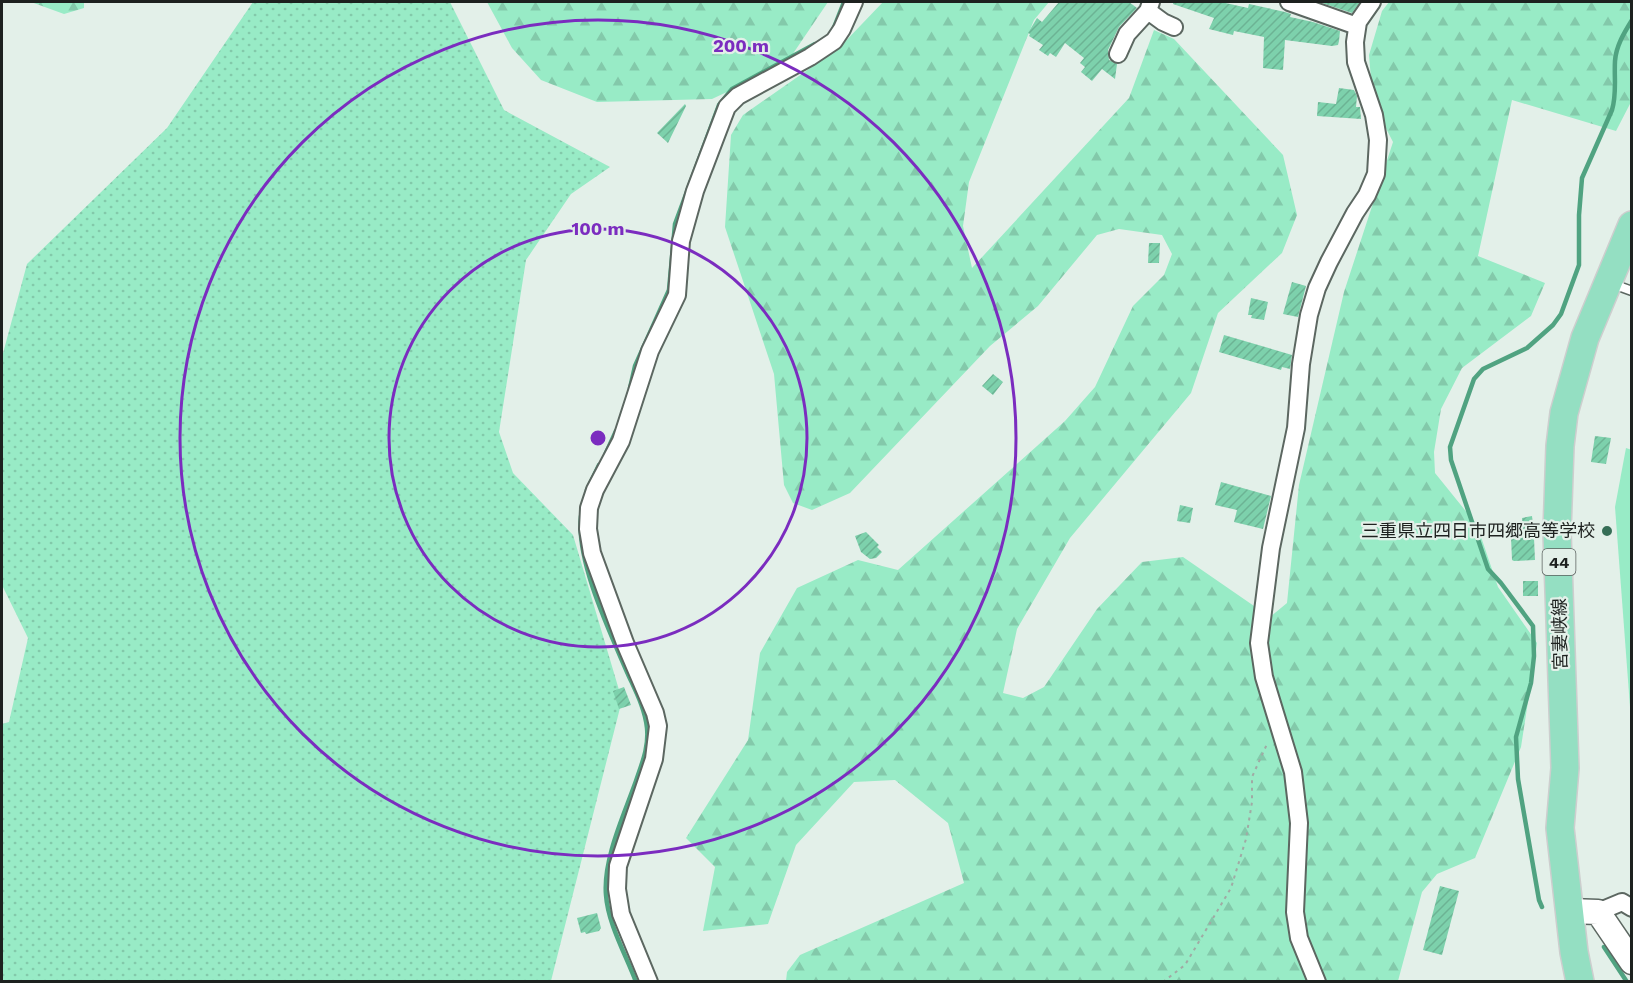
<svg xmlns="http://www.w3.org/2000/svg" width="1633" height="983" font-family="'Work Sans','Noto Sans JP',sans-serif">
<defs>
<pattern id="grass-dots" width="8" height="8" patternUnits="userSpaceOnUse" patternTransform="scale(1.5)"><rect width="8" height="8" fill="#98ebc6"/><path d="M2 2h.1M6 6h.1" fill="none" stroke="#83c9aa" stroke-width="1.8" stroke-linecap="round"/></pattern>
<pattern id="forest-firs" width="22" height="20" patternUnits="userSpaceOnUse" patternTransform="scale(1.5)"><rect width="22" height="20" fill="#98ebc6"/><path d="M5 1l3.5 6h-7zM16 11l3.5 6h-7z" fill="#83c9aa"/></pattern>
<pattern id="building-hatch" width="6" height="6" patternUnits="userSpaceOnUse" patternTransform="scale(1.5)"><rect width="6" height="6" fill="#7dd1ac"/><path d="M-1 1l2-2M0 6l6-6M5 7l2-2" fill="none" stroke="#6cb394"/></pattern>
</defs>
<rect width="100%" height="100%" fill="#e3f0e9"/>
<path fill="url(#grass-dots)" d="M253 2H450L504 110 610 167 571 194 526 260 499 432 513 473 573 535 622 700 551 981H2V724L9 722 28 638 2 585V357L27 264 167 128Z"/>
<path fill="url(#forest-firs)" d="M31 2H84V8L64 14Z
M487 2H828L786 64 712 99 597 102 541 80 512 48Z
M883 2H1049L1034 20 969 182 963 226 972 268 1129 98 1154 30 1174 39 1283 155 1297 215 1282 253 1218 313 1191 393 1070 538 1017 629 1003 693 1023 698 1044 687 1097 609 1142 562 1183 557 1270 617 1287 603 1299 485 1344 292 1393 142 1373 103 1369 55 1382 11 1389 2H1631V102L1616 131 1512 100 1478 256 1545 283 1531 316 1462 368 1441 409 1434 452 1435 473 1477 525 1498 587 1537 643 1521 747 1475 858 1437 874 1422 892 1398 981H786L787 972 800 955 964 883 948 823 895 780 854 782 796 845 768 924 703 931 715 867 686 838 748 740 760 653 797 588 858 560 898 570 1065 421 1095 387 1133 306 1164 275 1172 254 1162 235 1119 229 1097 235 1038 306 990 346 850 493 812 510 793 503 784 485 774 374 725 227 731 135 743 115 839 48Z"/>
<path fill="#98ebc6" d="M1626 448 1632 450 1631 720 1615 507Z"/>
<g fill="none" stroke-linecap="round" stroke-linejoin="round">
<path stroke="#50a381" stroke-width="4.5" d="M833 30 844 2
M630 388 635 366 669 290 675 224 719 105 732 89 815 44
M606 453 616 431
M587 490 599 465
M581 516C576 561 609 630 627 672 635 690 645 708 647 728 649 747 642 763 636 781 624 815 603 859 606 895 608 924 626 955 636 982
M1542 907 1539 900 1518 779 1516 737 1531 683 1534 656 1533 626 1501 583 1488 569 1451 460 1450 447 1474 379 1483 369 1527 348 1553 325 1561 314 1579 265V215L1582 178 1612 110C1617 94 1614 78 1615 61 1616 46 1624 33 1632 20
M1604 947 1627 982"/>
</g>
<path fill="url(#building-hatch)" d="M1059 2H1129L1137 8 1119 27 1108 50 1109 60 1117 64 1115 79 1102 69 1092 81 1081 72 1085 67 1080 63 1084 58 1065 43 1056 57 1050 53 1048 56 1039 50 1043 45 1029 36 1030 34 1028 33 1037 18 1042 22Z
M1173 2H1221L1248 8 1249 4 1285 12 1291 14 1290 17 1313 22 1340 31 1339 41 1338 45 1332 46 1285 40 1283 70 1263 68 1264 37 1234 31 1233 35 1209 29 1214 18 1173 4Z
M1319 2H1360L1352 13Z
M1339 88 1354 90 1357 96 1356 107H1360L1361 119 1317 116 1318 102 1336 104Z
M685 104 686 106 668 143 657 133Z
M1149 243H1160L1159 263H1148Z
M1292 282 1306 286 1298 317 1283 314Z
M1251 298 1268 302 1264 320 1251 318 1252 315H1248Z
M1224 335 1292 355 1290 369 1282 367 1281 370 1219 352Z
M993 374 1003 382 993 395 982 386Z
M1595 436 1611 438 1606 464 1591 462Z
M1221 482 1271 496 1263 529 1234 522 1237 510 1215 505Z
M1180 505 1193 508 1190 523 1177 521Z
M1532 516 1533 525H1536V538H1534L1535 560 1514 561 1512 560 1511 537H1514V528H1523L1522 518Z
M866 532 879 545 877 547 882 552 876 558 870 559 861 552 855 536Z
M1523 581H1538V596H1523Z
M624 687 631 705 619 709 613 691Z
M1440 886 1459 891 1442 955 1423 950Z
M597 913 601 928 599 931 586 934 585 932 581 933 577 918Z"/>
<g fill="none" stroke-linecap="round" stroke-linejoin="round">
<defs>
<path id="service" d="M1610 283 1632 291"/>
<path id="minor" d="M1289 2 1357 26
M1148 11 1163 22 1174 27
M1118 54 1127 34 1148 11 1151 2
M1598 912 1622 902 1632 908
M649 982 621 914 617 889 618 866 654 759 658 726 655 713 625 643 592 553 588 529 589 508 595 490 621 441 650 351 677 295 681 241 695 191 727 107 738 96 810 57 834 41 842 29 854 2
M1317 982 1299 938 1295 912 1299 823 1293 772 1264 677 1259 643 1271 548 1296 428 1301 364 1309 315 1317 288 1329 262 1355 213 1367 195 1376 174 1378 140 1374 115 1356 62 1355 42 1358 22 1372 2"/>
<path id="secondary" d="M1570 911 1598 912 1632 962"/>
<path id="primary" d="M1580 982 1574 952 1560 828 1565 768 1557 532 1560 446 1564 413 1585 338 1632 225"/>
</defs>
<use href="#service" stroke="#5c6761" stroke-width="11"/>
<use href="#minor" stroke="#5c6761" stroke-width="20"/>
<use href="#secondary" stroke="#5c6761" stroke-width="27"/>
<use href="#primary" stroke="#cdcece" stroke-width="30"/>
<path stroke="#a0aaa4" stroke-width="2" stroke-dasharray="3 4.5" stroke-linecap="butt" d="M1163 982 1185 965 1231 888 1246 839 1252 802V777L1267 744"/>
<use href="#service" stroke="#fff" stroke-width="8"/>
<use href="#minor" stroke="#fff" stroke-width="16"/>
<use href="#secondary" stroke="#fff" stroke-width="24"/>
<use href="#primary" stroke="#94dfc2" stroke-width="27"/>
</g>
<g fill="none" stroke="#7b2cbf" stroke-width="3">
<circle cx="598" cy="438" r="209"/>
<circle cx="598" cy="438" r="418"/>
</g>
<circle fill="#356e56" stroke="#e3f0e9" stroke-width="2" cx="1607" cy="531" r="6"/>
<g text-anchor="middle" stroke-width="4.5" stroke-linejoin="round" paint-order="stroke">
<rect fill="#e3f0e9" stroke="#585f5c" stroke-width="1.5" x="1542.5" y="549" width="33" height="26" rx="4.5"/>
<g font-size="16" font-weight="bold" fill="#1d211f">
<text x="1559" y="568">44</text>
</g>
<g font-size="18" fill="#1d211f" stroke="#e3f0e9" text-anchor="end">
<text x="1595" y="537">三重県立四日市四郷高等学校</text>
</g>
<g font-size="18" fill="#1d211f" stroke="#e3f0e9">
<text transform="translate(1560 634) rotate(-91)" y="6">宮妻峡線</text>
</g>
</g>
<circle cx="598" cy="438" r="9" fill="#7b2cbf" stroke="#e3f0e9" stroke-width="3"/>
<g font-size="18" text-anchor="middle" font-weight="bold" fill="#7b2cbf" stroke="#e3f0e9" stroke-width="4.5" stroke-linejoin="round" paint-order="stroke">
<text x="741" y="52">200 m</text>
<text x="598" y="235">100 m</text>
</g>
<rect width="1633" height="983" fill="none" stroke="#1d211f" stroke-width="6"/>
</svg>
